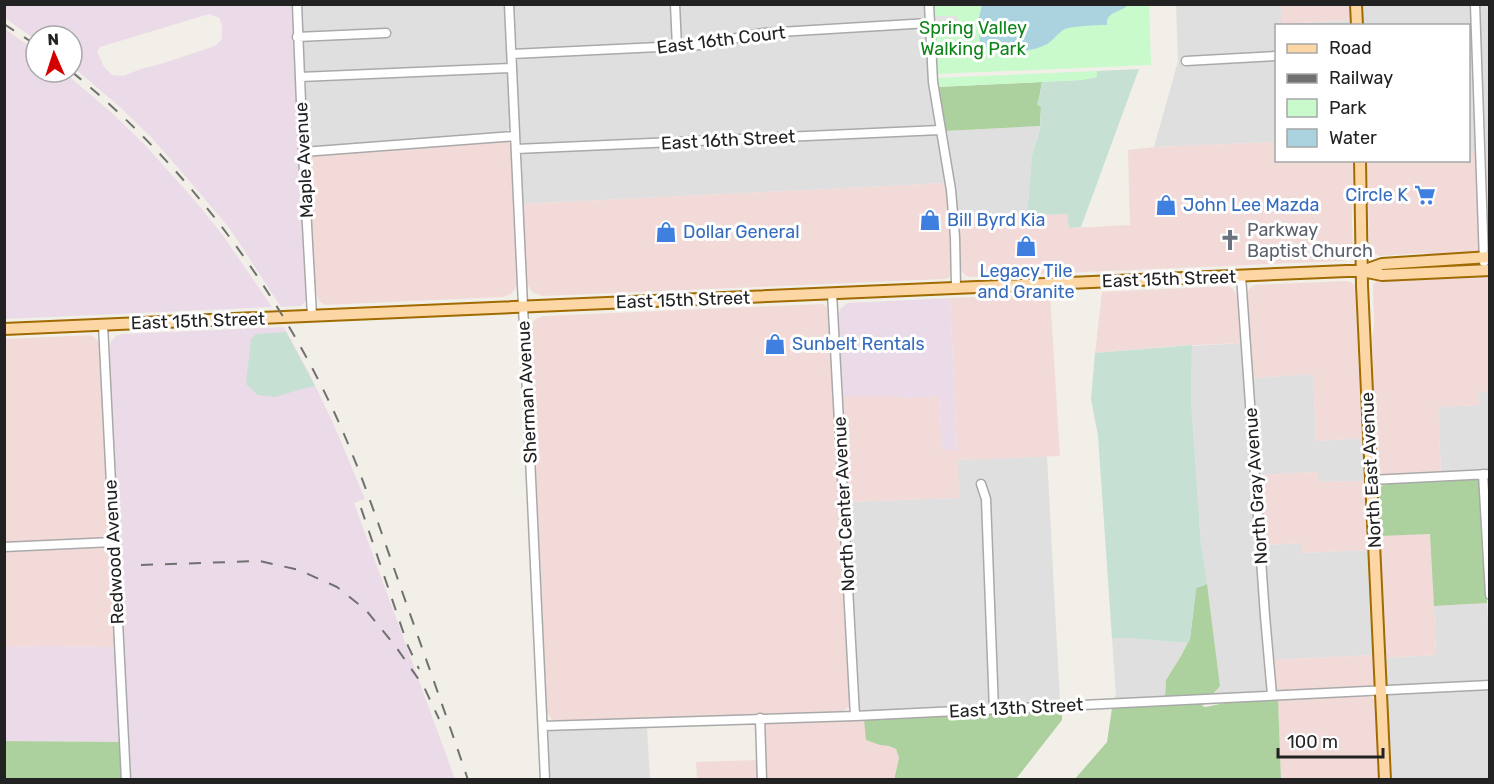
<svg xmlns="http://www.w3.org/2000/svg" width="1494" height="784" font-family="Rubik,sans-serif">
<rect width="100%" height="100%" fill="#f2efe9"/>
<path fill="#e0dfdf" d="M300 5H505L507 61 505 64 305 73 304 70 302 43 305 40 302 33Z
M513 5H672L673 43 520 50 515 44Z
M679 5H925L926 19 763 29 700 41 680 42Z
M1176 5H1281L1283 24 1351 20V25L1276 26V54L1182 58 1183 64 1276 59V142L1154 147 1178 61Z
M1362 5H1471L1476 151H1469L1468 26 1362 25Z
M1478 5H1490V178L1484 182Z
M926 27 936 126 526 145 521 142 519 137 516 61 520 58 681 50 701 49 764 37Z
M504 72 509 76 511 127 503 134 315 147 309 144 307 140 304 83 306 80Z
M1040 126 1032 155 1027 215 957 216 944 131Z
M938 134 947 183 522 204 520 159 523 154 526 152Z
M1242 343 1268 691 1213 694 1220 686 1201 545 1191 399 1192 346Z
M1313 374 1316 441 1362 438 1366 481 1318 482 1317 472 1259 475 1252 378Z
M1478 391H1489V470L1441 473 1438 407 1479 405Z
M1047 456 1060 702 997 705 990 499 983 478 976 481 983 499 990 706 858 712 847 502 959 498 957 460Z
M1302 543 1303 553 1369 550 1374 655 1273 660 1264 545Z
M1487 603 1490 655 1489 679 1488 681 1392 686 1388 685 1386 681 1384 658 1436 655 1434 606Z
M1112 638H1129L1188 643 1181 656 1166 680 1165 697 1114 699 1116 694Z
M1489 688V779H1390L1386 698 1389 694Z
M647 727 650 779H548L547 731Z"/>
<path fill="#f2dad9" d="M1281 5H1351V20L1282 24Z
M508 141 512 146 518 280 516 287 511 294 503 297 325 305 319 301 315 289 309 163 313 155Z
M1276 142V160L1353 161 1352 220 1353 250 1349 258 1346 260 1342 261 969 277 966 276 960 269 957 216 1067 214 1069 228 1130 225 1128 150 1154 147Z
M1469 151H1476L1480 249 1479 251 1476 254 1441 256 1423 253 1379 256 1373 253 1369 244 1367 161 1468 160Z
M1489 178V251L1488 249 1484 182Z
M947 183 951 237V263L950 275 948 278 945 279 542 296 532 292 526 282 522 204Z
M1489 274V391L1478 392 1479 405 1438 407 1441 473 1380 475 1376 469 1372 339 1374 323 1373 285 1376 281 1381 280Z
M1346 281 1350 282 1354 284 1357 292 1355 293 1362 438 1316 441 1313 374 1252 378 1246 295 1250 288 1254 285Z
M1228 286 1232 288 1236 293 1240 307 1242 343 1175 346 1095 353 1102 292Z
M1050 294 1060 456 958 460 959 498 847 502 842 396H901V398L939 396 942 450H957L950 298Z
M822 304 826 306 829 311 833 405 851 702 850 706 842 712 557 722 552 720 547 712 530 335 532 323 536 319 543 316Z
M91 335 98 340 100 351 110 538 5 543 4 339Z
M1318 472 1319 482 1366 481 1369 550 1302 553V543L1264 545 1259 475Z
M1474 478 1487 603 1434 606 1436 655 1384 658 1377 491 1383 485 1387 484Z
M110 546 115 647 46 646 5 647 4 551Z
M1374 655 1375 682 1372 685 1368 688 1280 692 1275 687 1273 660Z
M1365 696 1373 698 1376 705 1380 779H1281L1278 699Z
M864 719 880 745 889 746 896 749 899 758 894 779H766L764 722Z
M758 760 759 779H697L696 762Z"/>
<path fill="#ebdbe8" fill-rule="evenodd" d="M5 4 293 5 307 293 306 300 304 303 300 306 281 307 230 229 186 177 152 138 121 108 72 66V36H36V40L5 18ZM209 14 219 18 222 25V39L215 46 164 63 141 69 123 76 112 75 104 67 100 58 97 52 100 47Z
M5 29 36 51V72H64L112 113 145 145 197 203 224 237 272 307 5 319Z
M950 298 957 450H942L939 396 901 398 900 396H842L837 317 841 308 848 303Z
M284 327 310 375 334 425 365 499 354 503 455 779 129 780 108 358 111 342 116 336 122 334Z
M46 646 115 647 120 742 5 741V647Z"/>
<path fill="#add19e" d="M1042 82 1039 99 1037 104 1041 107 1040 126 944 131 937 87Z
M1474 478 1479 480 1482 486 1487 603 1434 606 1430 534 1379 536 1377 491 1383 485 1387 484Z
M1207 584 1220 686 1213 694 1165 697 1166 680 1181 656 1190 639 1196 588Z
M1278 699 1281 779 1074 780 1107 742 1112 708 1205 703 1202 706 1206 707 1229 702Z
M1062 710V720L1016 779 894 780 899 758 896 749 889 746 880 745 866 740 864 719Z
M5 741 120 742 122 779 5 780Z"/>
<path fill="#c6e0d4" d="M1139 69 1081 227 1069 228 1067 214 1027 215 1032 155 1040 128 1041 107 1037 104 1039 99 1042 82 1081 80 1097 77V71Z
M286 332 315 386 302 389 275 397 258 395 246 384 251 339 256 334Z
M1192 345 1191 399 1201 545 1207 584 1196 588 1190 639 1188 643 1129 638H1112L1098 436 1091 399 1095 353Z"/>
<path fill="#c8facc" d="M932 5H1149L1151 65 935 74Z
M1097 71V77L1081 80 937 87 936 78Z"/>
<path fill="#e2e2e2" d="M936 16H958L959 31H936Z"/>
<path fill="#aad3df" d="M982 5V4L1127 5V6C1118 13 1106 12 1107 25 1098 25 1072 26 1065 29 1057 33 1052 43 1043 46 1029 53 992 54 980 43L978 21Z"/>
<g fill="none" stroke-linecap="round" stroke-linejoin="round">
<defs>
<path id="minor" d="M297 4 303 152 312 316
M509 4 545 780
M675 4 677 47
M929 4 933 82 951 190 955 237 956 288
M1475 4 1484 262
M297 37 386 33
M512 54 701 45 763 33 929 23
M1186 61 1276 56
M300 77 512 68
M516 149 940 130
M303 152 515 136
M1241 276 1265 616 1272 695
M832 293 855 716
M103 325 126 780
M1483 474 1490 595
M1371 480 1490 474
M981 484 986 499 994 710
M4 547 113 542
M760 718 762 780
M543 726 855 716 1490 685"/>
<path id="major" d="M1356 4 1357 26
M1360 160 1362 285 1385 780
M1362 271 1382 264 1490 257
M4 329 1347 271H1362L1382 275 1490 270"/>
</defs>
<use href="#minor" stroke="#a9a9a9" stroke-width="11"/>
<use href="#major" stroke="#a06b00" stroke-width="14"/>
<use href="#minor" stroke="#fff" stroke-width="8"/>
<use href="#major" stroke="#fcd6a4" stroke-width="10"/>
<path stroke="#707070" stroke-width="2" stroke-dasharray="12 12" stroke-linecap="butt" d="M4 24 36 45
M72 72C184 163 274 283 335 414 359 466 377 520 396 574 420 643 445 711 468 780
M361 508 408 646 419 669
M141 565 260 561 299 570 337 587 366 610 396 647 424 687 439 719"/>
</g>
<defs>
<symbol id="supermarket-bare" viewBox="-9 -9 18 18"><path d="M-6-5.5h2.5l.6 2H6L4.5 2H-2.5L-4.4-4H-6ZM-1.5 3.2a1.3 1.3 0 1 0 .1 0ZM3 3.2a1.3 1.3 0 1 0 .1 0Z" fill="#3f7fe0" stroke="#fff" stroke-width="2.5" paint-order="stroke"/></symbol>
<symbol id="shop-bare" viewBox="-9 -9 18 18"><path d="M-5-2.5h2.3a2.7 3.5 0 0 1 5.4 0H5L5.5 6h-11ZM-1.5-2.5h3a1.5 2.3 0 0 0-3 0Z" fill="#3f7fe0" stroke="#fff" stroke-width="2.5" paint-order="stroke"/></symbol>
<symbol id="church-bare" viewBox="-9 -9 18 18"><path d="M-1.2-6h2.4v3.5h3.3v2.4h-3.3V6h-2.4V-.1h-3.3v-2.4h3.3Z" fill="#6b7280" stroke="#fff" stroke-width="2.5" paint-order="stroke"/></symbol>
</defs>
<g fill-rule="evenodd">
<use href="#supermarket-bare" x="1410" y="180" width="30" height="30"/>
<use href="#shop-bare" x="1151" y="190" width="30" height="30"/>
<use href="#shop-bare" x="915" y="205" width="30" height="30"/>
<use href="#shop-bare" x="651" y="217" width="30" height="30"/>
<use href="#church-bare" x="1215" y="225" width="30" height="30"/>
<use href="#shop-bare" x="1011" y="231" width="30" height="30"/>
<use href="#shop-bare" x="760" y="329" width="30" height="30"/>
</g>
<g text-anchor="middle" stroke-width="6" stroke-linejoin="round" paint-order="stroke">
<g font-size="18" fill="#0c8416" stroke="#fff">
<text x="973" y="34">Spring Valley<tspan x="973" dy="21">Walking Park</tspan></text>
</g>
<g font-size="18" fill="#222" stroke="#fff">
<text transform="translate(721 40) rotate(-7)" y="6">East 16th Court</text>
<text transform="translate(728 140) rotate(-3)" y="6">East 16th Street</text>
<text transform="translate(304 160) rotate(-93)" y="6">Maple Avenue</text>
<text transform="translate(1169 279) rotate(-2)" y="6">East 15th Street</text>
<text transform="translate(683 300) rotate(-2)" y="6">East 15th Street</text>
<text transform="translate(198 321) rotate(-2)" y="6">East 15th Street</text>
<text transform="translate(527 392) rotate(-93)" y="6">Sherman Avenue</text>
<text transform="translate(1371 470) rotate(-93)" y="6">North East Avenue</text>
<text transform="translate(1256 486) rotate(-94)" y="6">North Gray Avenue</text>
<text transform="translate(844 504) rotate(-93)" y="6">North Center Avenue</text>
<text transform="translate(114 552) rotate(-93)" y="6">Redwood Avenue</text>
<text transform="translate(1016 708) rotate(-3)" y="6">East 13th Street</text>
</g>
<g font-size="18" fill="#366cbe" stroke="#fff" text-anchor="start">
<text x="1408" y="201" text-anchor="end">Circle K</text>
<text x="1183" y="211">John Lee Mazda</text>
<text x="947" y="226">Bill Byrd Kia</text>
<text x="683" y="238">Dollar General</text>
<text x="1026" y="277" text-anchor="middle">Legacy Tile<tspan x="1026" dy="21">and Granite</tspan></text>
<text x="792" y="350">Sunbelt Rentals</text>
</g>
<g font-size="18" fill="#5b616d" stroke="#fff" text-anchor="start">
<text x="1247" y="236">Parkway<tspan x="1247" dy="21">Baptist Church</tspan></text>
</g>
</g>
<rect width="1494" height="784" fill="none" stroke="#222222" stroke-width="12"/>
<rect x="1275" y="24" width="195" height="138" fill="#ffffff" stroke="#a7a7a7" stroke-width="1.5"/>
<rect x="1287" y="44" width="30" height="9" fill="#fcd6a4" stroke="#a7a7a7" stroke-width="1.5"/>
<text x="1329" y="54" font-size="18" fill="#222222">Road</text>
<rect x="1287" y="74" width="30" height="9" fill="#707070" stroke="#a7a7a7" stroke-width="1.5"/>
<text x="1329" y="84" font-size="18" fill="#222222">Railway</text>
<rect x="1287" y="99" width="30" height="18" fill="#c8facc" stroke="#a7a7a7" stroke-width="1.5"/>
<text x="1329" y="114" font-size="18" fill="#222222">Park</text>
<rect x="1287" y="129" width="30" height="18" fill="#aad3df" stroke="#a7a7a7" stroke-width="1.5"/>
<text x="1329" y="144" font-size="18" fill="#222222">Water</text>
<g transform="translate(54 54) rotate(357)"><circle r="28" fill="#ffffff" stroke="#a7a7a7" stroke-width="1.5"/>
<path d="M0-4.5L10 22L0 15L-10 22Z" fill="#d40000"/>
<text y="-9" font-size="16" font-weight="bold" text-anchor="middle" fill="#222222">N</text>
</g>
<path d="M1278 748v9h105v-9" fill="none" stroke="#222222" stroke-width="3"/>
<text x="1287" y="748" font-size="18" fill="#222222" stroke="#ffffff" stroke-width="4.5" paint-order="stroke">100 m</text>
</svg>
